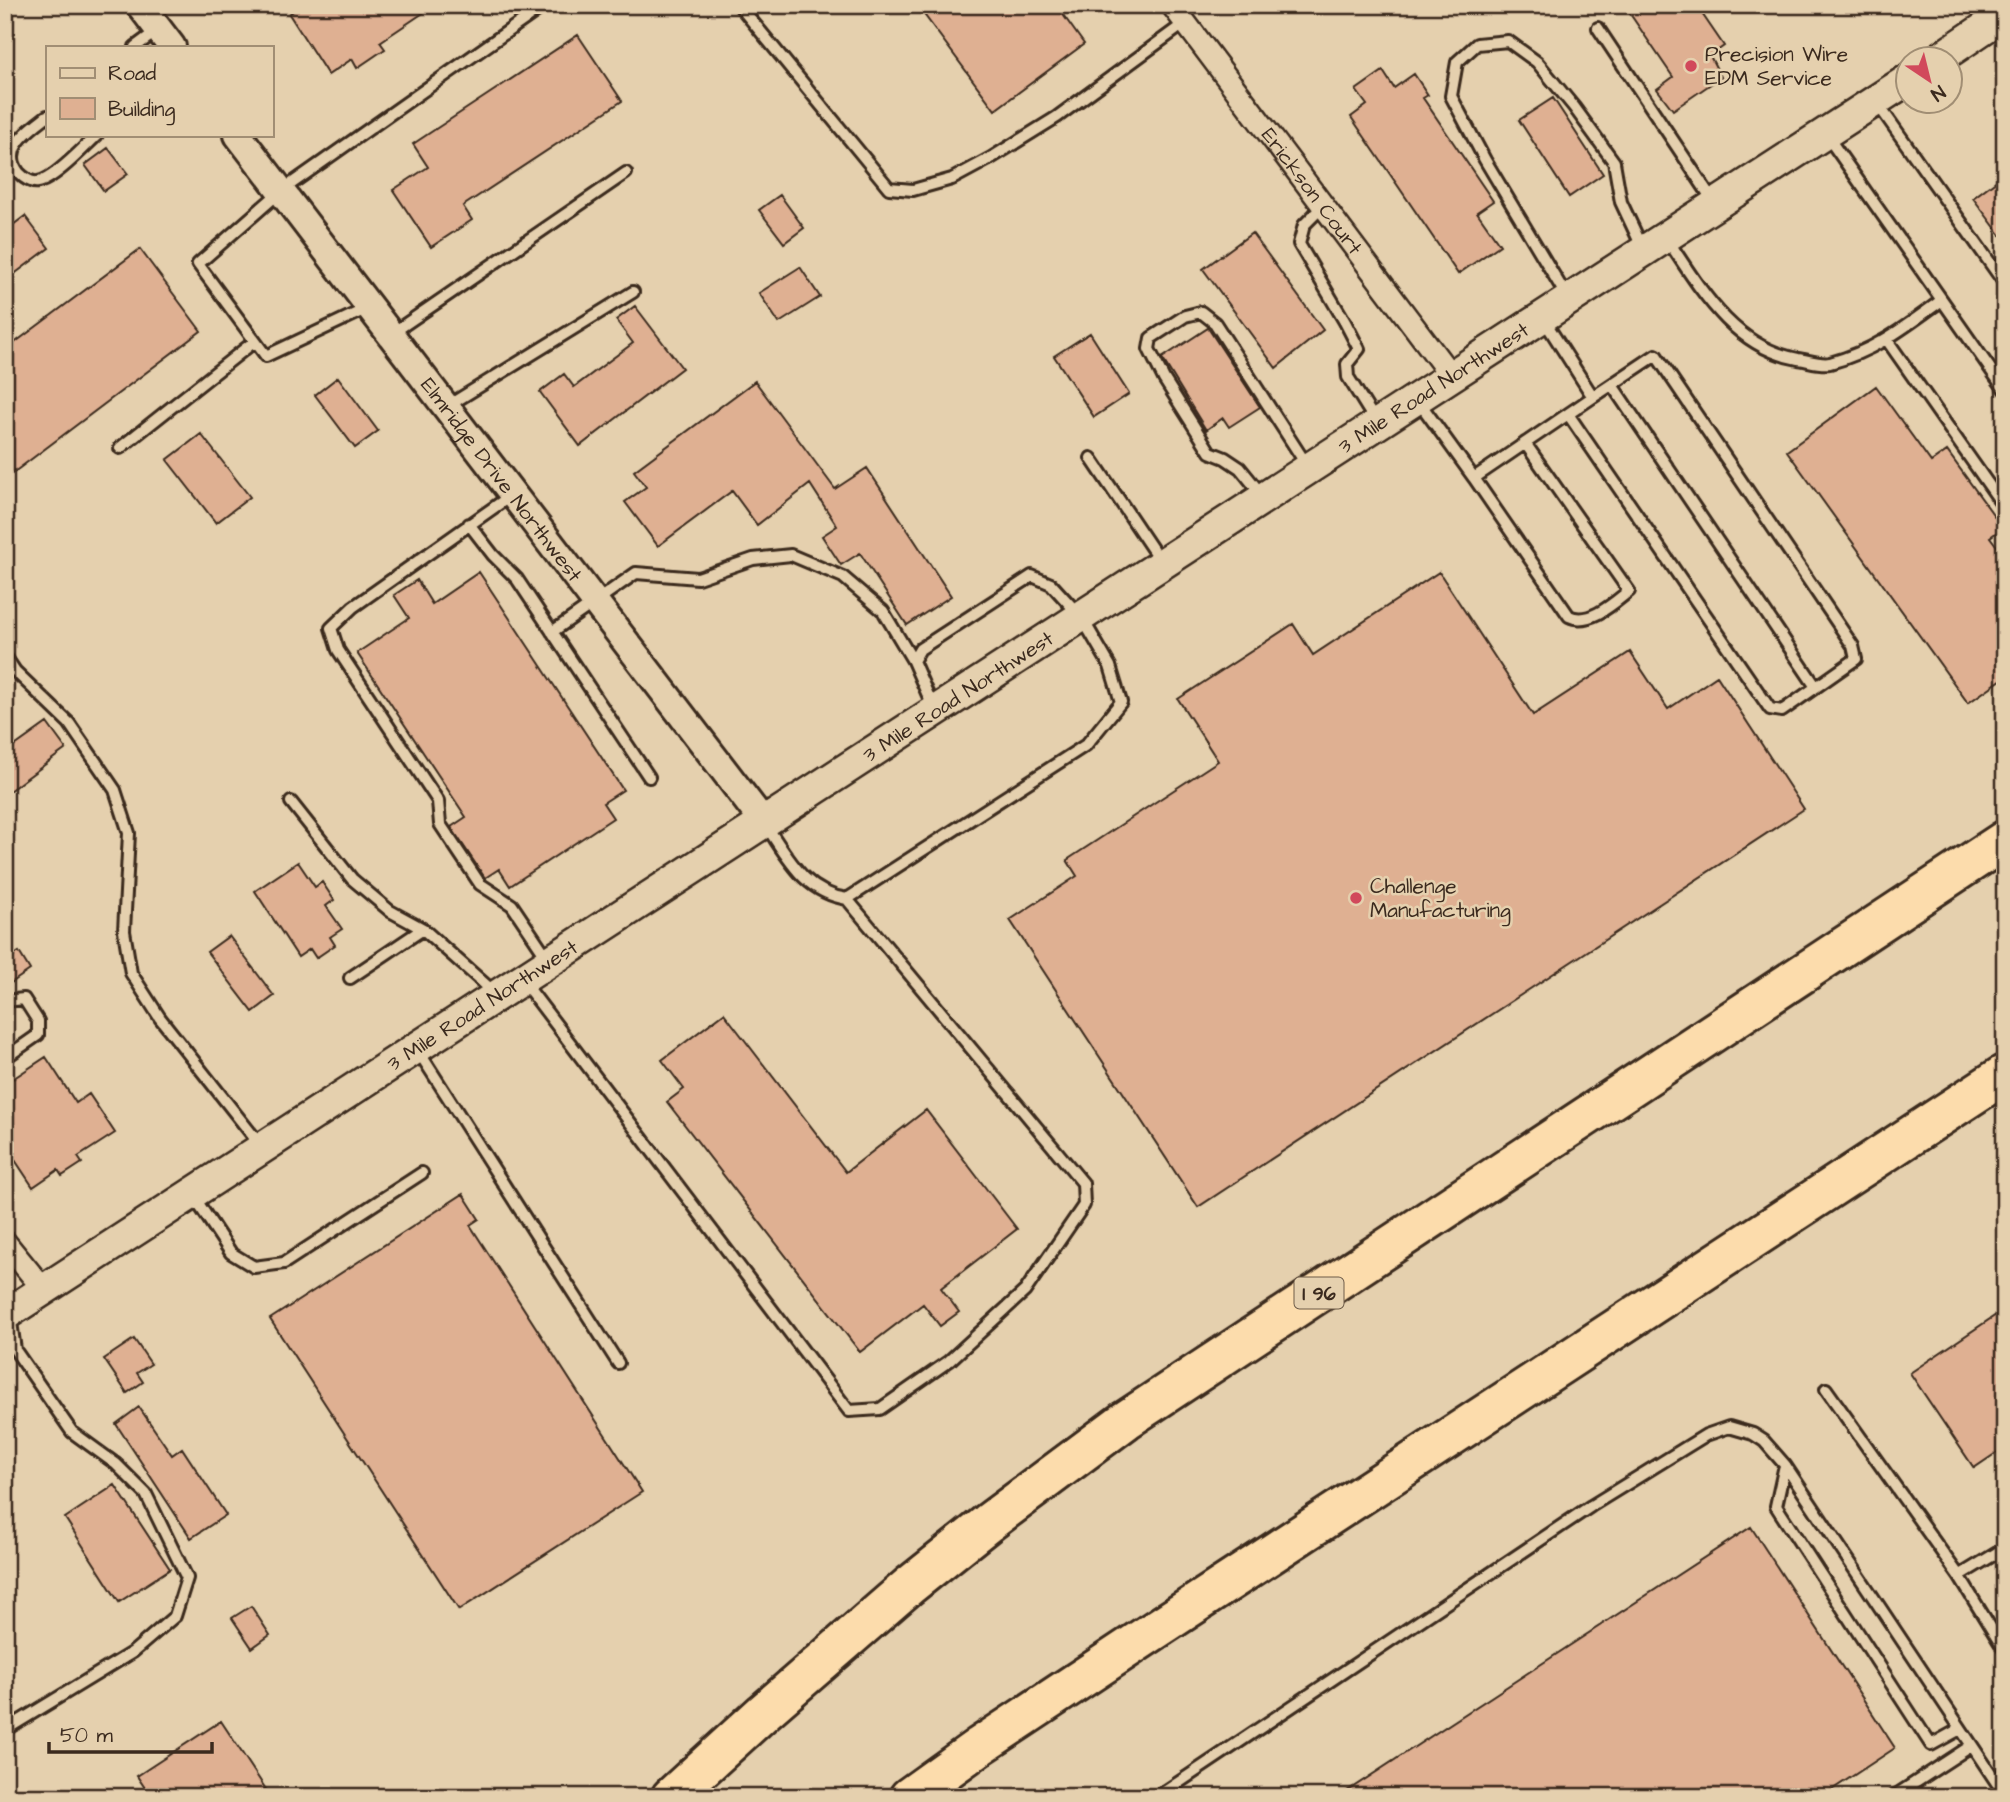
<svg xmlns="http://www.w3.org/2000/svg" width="2010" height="1802" font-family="'Architects Daughter',sans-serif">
<rect width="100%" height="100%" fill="#e5d0ae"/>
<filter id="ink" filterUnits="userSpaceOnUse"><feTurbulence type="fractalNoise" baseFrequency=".0143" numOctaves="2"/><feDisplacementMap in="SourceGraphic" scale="14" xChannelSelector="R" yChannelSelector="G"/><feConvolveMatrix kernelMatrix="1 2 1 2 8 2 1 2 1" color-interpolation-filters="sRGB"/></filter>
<g filter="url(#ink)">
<path fill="#dfb092" stroke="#3b2a1e" stroke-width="2" d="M302 5H435L380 42 385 49 357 68 352 59 328 75 289 14Z
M917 5H1056L1084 44 995 110Z
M1624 5H1696L1724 46 1710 56 1721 77 1673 110 1657 89 1673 77Z
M578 35 622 101 463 206 472 220 431 247 393 190 428 167 413 144Z
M1383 71 1394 88 1414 74 1428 95 1423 98 1493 201 1477 212 1500 245 1458 274 1351 117 1367 105 1356 90Z
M1553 98 1603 174 1569 197 1519 120Z
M108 148 128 174 104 191 85 165Z
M2005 174V241L1973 198Z
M780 195 804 228 784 243 759 210Z
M25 216 49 248 5 281V231Z
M1252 233 1323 330 1276 368 1203 269Z
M140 249 201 331 5 479V350Z
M800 267 820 297 779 323 759 293Z
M635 306 682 368 580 446 540 392 564 374 574 387 633 343 616 320Z
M1208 328 1260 407 1229 427 1223 418 1206 430 1162 358Z
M1090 333 1129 394 1094 417 1054 356Z
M338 377 378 431 355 448 315 395Z
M755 381 835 489 867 468 951 596 907 625 860 553 841 565 822 536 837 526 810 484 757 525 732 491 658 546 625 502 646 487 634 471Z
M1876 386 1931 462 1947 451 2003 528 1990 537 2005 557V677L1968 703 1787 451Z
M201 434 250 497 216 523 167 460Z
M479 572 623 790 603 803 613 818 510 886 499 869 485 878 451 827 466 817 357 653 409 618 394 595 417 580 432 604Z
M1439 572 1533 715 1630 652 1668 709 1717 676 1804 809 1198 1207 1010 920 1077 876 1067 860 1218 761 1178 699 1293 624 1313 655Z
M47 723 66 749 5 794V753Z
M298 862 315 887 322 882 334 900 326 906 342 929 330 937 335 945 316 958 310 949 298 957 255 891Z
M229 936 274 996 253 1012 207 952Z
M19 952 30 970 5 987V961Z
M724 1013 846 1172 926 1110 1017 1229 941 1288 959 1312 940 1326 923 1304 860 1352 667 1102 684 1089 662 1060Z
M46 1057 76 1103 89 1094 115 1133 78 1157 82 1163 62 1176 58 1170 33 1187 5 1145V1084Z
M463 1194 479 1219 470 1225 642 1492 459 1610 270 1319Z
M2005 1309V1447L1974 1468 1910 1373Z
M134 1339 151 1364 137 1373 143 1382 127 1393 104 1359Z
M139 1407 172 1455 182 1448 226 1515 191 1538 116 1424Z
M115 1485 170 1569 119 1602 65 1518Z
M1751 1527 1895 1748 1821 1797H1338Z
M251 1606 270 1635 252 1648 232 1618Z
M221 1721 271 1797H151L137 1776Z"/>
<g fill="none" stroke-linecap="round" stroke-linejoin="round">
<defs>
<path id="service" d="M739 5 889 188 913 190 952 179 991 158 1057 117 1185 23
M1598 28 1714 202
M135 47 158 30
M1877 103 2005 284
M47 116C29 130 0 149 19 173 24 178 31 183 38 182 54 180 85 146 97 135
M1827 136 2005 390
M1323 206 1304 225 1299 244 1345 322 1359 349 1347 364 1348 377 1376 422
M1667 239C1701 290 1733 347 1798 359 1807 360 1820 365 1830 363 1875 351 1905 327 1942 300
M1567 297 1485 160 1451 96 1457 62 1477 44 1508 41 1537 62 1574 107 1614 162 1621 202 1643 249
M370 307 266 356 198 264 281 191 545 5
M391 334 626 173
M1887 340 2005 508
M1612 385 1816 687
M1419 402 1474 478 1593 397 1544 320
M446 407 633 292
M1568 414 1770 709 1782 711 1856 659 1853 646 1656 355 1593 397
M120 448 255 341
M1091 458 1161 562
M1474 478 1569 616C1589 626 1614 603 1629 591L1525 443
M513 494 353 607 331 628 338 650 438 801 440 824 480 884 512 905 549 960
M1262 495 1240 468 1225 458 1210 452 1164 379 1149 349 1151 338 1185 316 1201 312 1215 323 1308 467
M469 524 493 555 517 579 649 777
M552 632 636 573 698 578 753 559 791 555 843 577 883 611 913 661
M5 656 15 671 69 723 115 790 129 833 124 931 131 973 160 1018 261 1146
M291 802 352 879 390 911 423 929 496 994
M765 824C788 857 803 892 847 899L1086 745 1121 702 1110 666 1082 618 1051 584 1032 576 920 649 913 661 934 709
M350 978 423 929
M523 981 849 1411 880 1409 949 1361 1025 1291 1084 1205 1083 1183 847 899
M5 1001 24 999 38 1021V1035L5 1058
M417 1049 618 1363
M194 1197 231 1253 254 1267 284 1263 422 1173
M1826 1389 1959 1576
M1785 1465 1776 1506 1931 1745 1960 1729
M2005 1548 1959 1576 2005 1651
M5 1730 133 1652 175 1616 187 1578 146 1494 116 1464 72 1432 15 1350 10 1315
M1157 1797 1591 1506 1706 1435 1729 1427 1753 1434 1764 1441 1785 1465 2005 1795
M1893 1797 1971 1746"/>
<g id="minor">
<path id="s1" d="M1172 5 1452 377"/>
<path d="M5 1242 44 1290"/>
</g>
<g id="tertiary">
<path d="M140 5 172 47"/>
<path id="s2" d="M238 135 765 824"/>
</g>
<g id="secondary">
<path d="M1937 60 2005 14"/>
<path id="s3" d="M5 1315 1909 79"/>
</g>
<path id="motorway" d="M671 1797 764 1712 909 1586 988 1523 1126 1420 2005 840
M909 1797 980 1746 1143 1638 2005 1074"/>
</defs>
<use href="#service" stroke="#3b2a1e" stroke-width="16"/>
<use href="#minor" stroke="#3b2a1e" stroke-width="26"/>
<use href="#tertiary" stroke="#3b2a1e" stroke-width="32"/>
<use href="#secondary" stroke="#3b2a1e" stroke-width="35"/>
<use href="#motorway" stroke="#3b2a1e" stroke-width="44"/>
<use href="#service" stroke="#e5d0ae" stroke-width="10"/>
<use href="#minor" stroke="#e5d0ae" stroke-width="21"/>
<use href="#tertiary" stroke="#e5d0ae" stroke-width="26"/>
<use href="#secondary" stroke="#e5d0ae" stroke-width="30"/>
<use href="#motorway" stroke="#fcdcac" stroke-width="38"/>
</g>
</g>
<g fill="#d1495b" stroke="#e5d0ae" stroke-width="2.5">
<circle cx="1691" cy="66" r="7"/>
<circle cx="1356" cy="898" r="7"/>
</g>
<g text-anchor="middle" stroke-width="5" stroke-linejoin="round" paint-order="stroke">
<rect fill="#e5d0ae" stroke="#6e5c49" stroke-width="2" x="1294.5" y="1277.5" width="49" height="31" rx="5"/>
<g font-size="19" font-weight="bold" fill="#3b2a1e">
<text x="1319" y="1300">I 96</text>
</g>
<g font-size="21" fill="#3b2a1e" stroke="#e5d0ae" text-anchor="start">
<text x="1705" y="61">Precision Wire<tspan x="1705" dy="24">EDM Service</tspan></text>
<text x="1370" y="893">Challenge<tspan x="1370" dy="24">Manufacturing</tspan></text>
</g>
<g font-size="21" fill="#3b2a1e" stroke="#e5d0ae">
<text dy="7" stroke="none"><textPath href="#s1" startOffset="233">Erickson Court</textPath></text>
<text dy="7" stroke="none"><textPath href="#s3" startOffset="1703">3 Mile Road Northwest</textPath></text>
<text dy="7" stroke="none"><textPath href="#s2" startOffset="434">Elmridge Drive Northwest</textPath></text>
<text dy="7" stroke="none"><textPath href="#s3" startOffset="1136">3 Mile Road Northwest</textPath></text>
<text dy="7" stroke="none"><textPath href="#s3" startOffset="569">3 Mile Road Northwest</textPath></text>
</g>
</g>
<rect width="2010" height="1802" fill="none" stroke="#e5d0ae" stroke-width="28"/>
<rect x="14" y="14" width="1982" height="1774" fill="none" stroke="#3b2a1e" stroke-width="2.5" filter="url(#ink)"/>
<rect x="46" y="46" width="228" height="91" fill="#e5d0ae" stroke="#a18e74" stroke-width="2"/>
<rect x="60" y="68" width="35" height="10" fill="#e5d0ae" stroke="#a18e74" stroke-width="2"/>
<text x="108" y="80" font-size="21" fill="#3b2a1e">Road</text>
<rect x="60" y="98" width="35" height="21" fill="#dfb092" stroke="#a18e74" stroke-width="2"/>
<text x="108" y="116" font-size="21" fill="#3b2a1e">Building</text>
<g transform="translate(1929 80) rotate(145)"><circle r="33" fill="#e5d0ae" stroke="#a18e74" stroke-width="2"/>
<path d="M0-5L12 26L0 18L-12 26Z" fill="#d1495b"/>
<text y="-10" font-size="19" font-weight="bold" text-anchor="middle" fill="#3b2a1e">N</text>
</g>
<path d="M49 1742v10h163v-10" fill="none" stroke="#3b2a1e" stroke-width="3.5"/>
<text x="60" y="1742" font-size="21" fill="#3b2a1e" stroke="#e5d0ae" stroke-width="5" paint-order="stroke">50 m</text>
</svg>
